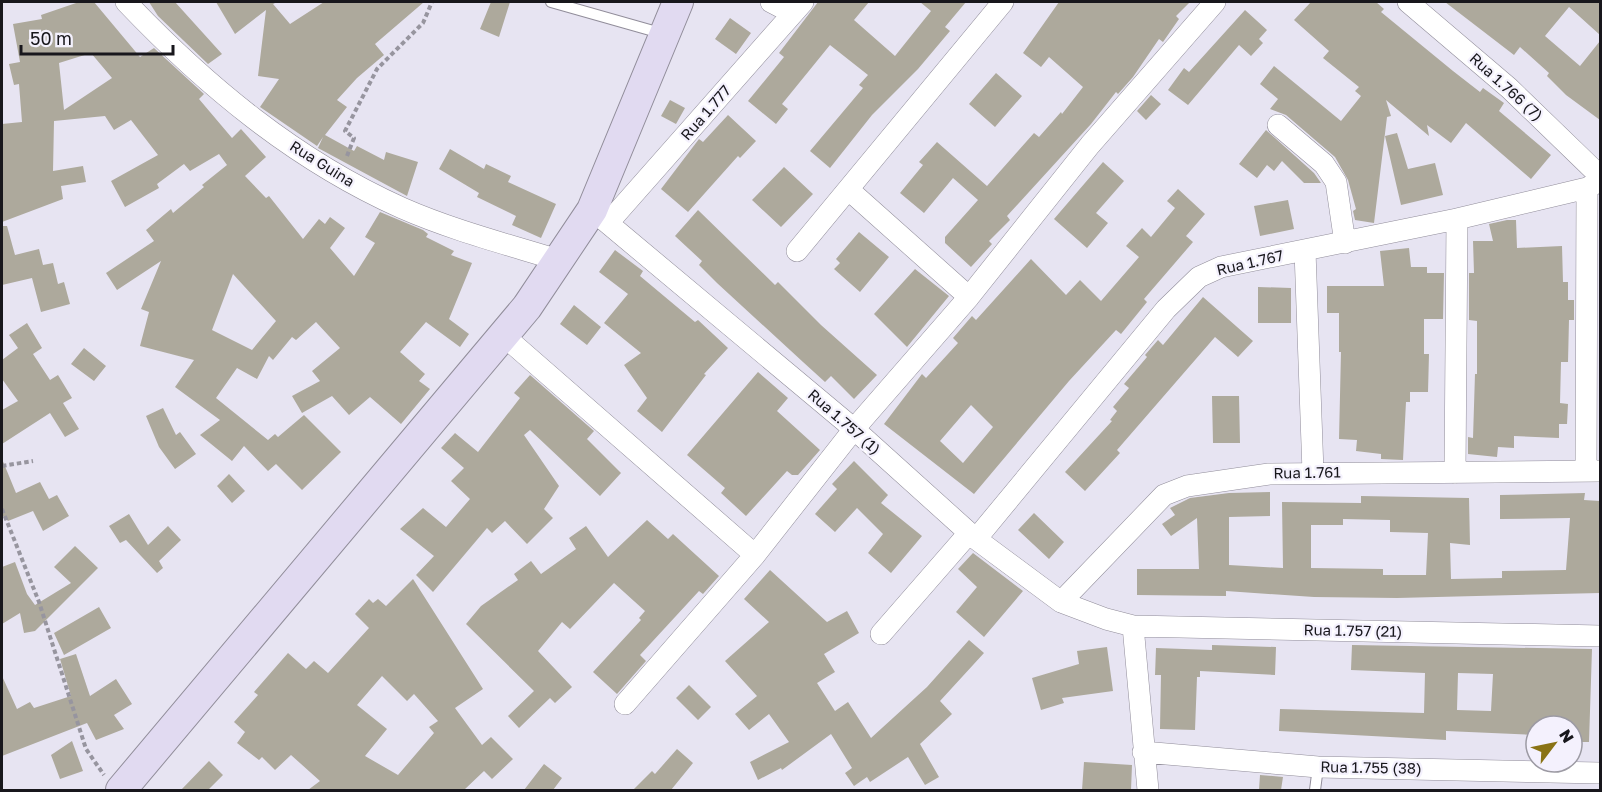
<svg xmlns="http://www.w3.org/2000/svg" width="1602" height="792" font-family="'Golos Text',sans-serif">
<rect width="100%" height="100%" fill="#e7e4f2"/>
<path fill="#ada99c" fill-rule="evenodd" d="M79 2H94L140 57 154 48 204 94 199 99 232 138 241 129 266 157 245 176 266 198 269 196 303 239 319 219 325 224 330 217 345 228 330 248 354 276 375 243 365 237 380 212 423 230 428 234 426 237 454 251 451 255 472 263 449 319 469 334 460 347 426 322 400 352 425 374 419 381 430 389 401 424 370 397 349 415 332 396 302 413 292 396 320 381 312 371 340 348 316 322 296 340 292 337 273 360 269 356 257 379 237 368 216 398 268 440 275 434 278 437 304 415 341 452 302 490 276 464 268 471 244 446 232 461 200 435 220 420 175 387 194 360 140 346 149 312 141 309 161 261 117 290 106 273 154 241 146 230 171 209 173 213 204 187 202 185 227 165 219 154 190 171 184 164 157 184 159 188 125 207 111 181 158 155 131 120 114 130 105 116 54 121 53 171 83 166 86 182 61 186 63 199 2 222V124L22 122 19 84 14 85 9 64 20 62 13 24 42 19 41 15ZM91 53 112 78 64 110 59 63ZM233 274 276 321 252 350 212 330Z
M149 2H175L222 54 208 64 158 16Z
M216 2H277L273 4 290 24 324 2H424L375 44 384 55 357 78 337 100 347 107 325 135 354 151 357 146 384 160 386 152 418 162 407 196 318 148 323 137 317 146 260 107 279 79 258 76 266 10 235 34Z
M491 2H510L499 37 480 29Z
M818 2H869L854 20 895 56 931 11 920 2H966L945 27 950 31 918 69 872 115 830 168 810 151 863 88 859 85 868 75 830 45 782 104 788 109 776 124 748 101 784 57 779 53Z
M1059 2H1190L1176 16 1179 19 1163 42 1159 39 1133 77 1118 94 1116 92 1091 124 1007 216 1010 220 989 241 992 244 971 267 945 243V237L978 200 953 178 924 213 900 193 923 165 919 162 937 142 987 186 1034 133 1039 137 1061 112 1062 114 1083 87 1049 57 1041 67 1023 53Z
M1311 2H1376L1384 9 1381 12 1453 71 1480 92 1483 88 1504 103 1499 111 1551 155 1531 179 1466 123 1451 143 1427 125 1429 136 1386 100 1391 116 1387 117 1374 223 1355 220 1353 211 1356 209 1348 180 1335 157 1286 115 1270 109 1278 99 1260 84 1274 66 1341 121 1361 96 1355 91 1359 87 1323 58 1329 51 1294 20Z
M1445 2H1600V35L1569 7 1545 36 1580 66 1600 41V120L1566 95 1547 76 1549 73 1520 47 1514 55Z
M1245 10 1267 30 1259 39 1263 43 1251 56 1239 45 1188 105 1168 90 1184 68 1189 72Z
M730 18 751 33 736 54 715 39Z
M996 73 1022 96 995 127 969 104Z
M1151 95 1161 104 1146 120 1137 111Z
M670 100 685 108 676 124 661 116Z
M728 115 756 141 740 158 738 156 688 212 661 189 699 139 703 142Z
M1266 130 1314 173 1321 183H1304L1282 161 1274 171 1267 165 1257 178 1239 164Z
M1397 133 1408 169 1435 163 1443 195 1401 205 1385 136Z
M450 149 484 169 486 164 511 176 508 182 556 204 541 238 512 225 516 216 477 197 479 193 439 169Z
M1103 162 1124 181 1096 213 1108 223 1087 248 1054 219Z
M784 167 813 194 781 227 752 200Z
M1178 189 1205 214 1186 236 1193 242 1144 299 1147 302 1121 334 1116 330 1069 381 974 494 884 424 922 374 926 378 958 343 953 338 972 316 976 320 1031 259 1066 295 1080 280 1101 301 1139 257 1126 246 1142 228 1151 237 1175 208 1167 201ZM971 405 993 427 963 463 940 441Z
M1288 200 1294 229 1260 236 1254 206Z
M698 210 775 285 778 282 821 325 877 375 854 399 831 376 825 382 803 362 717 283 699 265 702 261 675 236Z
M1507 220H1516L1517 248 1562 246 1563 282H1568V300H1574V320H1569L1568 362H1561L1560 403 1568 404 1567 424H1559V438L1514 436V448L1498 447 1497 457 1468 454V437L1473 438 1475 374H1477V321L1469 320V273H1474L1473 241H1493L1489 224Z
M2 226H7L15 255 39 249 43 265 53 263 58 284 64 282 70 304 41 312 32 278 2 285Z
M859 232 889 257 860 292 834 269 840 263 836 259Z
M1409 248 1411 267H1427V273H1444L1443 319H1424V354H1429L1428 392H1410V402H1406L1403 460 1381 459V454L1356 451 1357 440 1339 439 1341 352H1339V313H1327V286H1384L1380 251Z
M615 250 643 271 640 276 695 322 698 320 728 348 704 374 706 375 662 432 637 411 647 398 624 365 641 353 604 323 628 294 599 272Z
M915 269 949 296 907 347 874 314Z
M1258 287 1291 288V323H1258Z
M1203 297 1253 341 1238 357 1215 337 1117 450 1120 453 1085 491 1065 472 1112 421 1110 420 1117 411 1113 407 1129 388 1124 384 1147 357 1145 355 1158 340 1163 345Z
M574 305 601 327 587 345 560 324Z
M27 323 42 348 33 354 50 380 58 375 72 398 63 403 79 429 65 437 50 413 2 444V410L18 401 2 379V360L18 348 9 335Z
M84 348 106 366 94 381 71 364Z
M758 372 788 398 777 411 820 450 798 475H792L787 471 746 516 721 493 725 488 687 455Z
M530 375 594 431 587 439 621 473 600 496 530 430 524 435 559 486 544 509 553 518 527 544 505 521 492 533 487 528 433 592 416 575 434 556 400 529 423 508 446 527 470 499 451 481 464 468 441 448 455 433 478 452 520 398 514 393Z
M1212 396H1239L1240 443H1213Z
M163 408 176 435 180 432 196 454 175 469 159 447 146 416Z
M2 459 16 493 40 482 49 499 57 495 69 516 43 531 33 511 8 521 2 515Z
M854 461 888 495 881 503 922 536 891 573 868 553 883 534 857 508 835 532 815 514 837 489 832 484Z
M229 474 245 491 232 503 217 486Z
M1270 492V516L1229 517V565L1283 568 1282 502 1361 503V496L1469 498 1470 545 1450 543 1451 579 1502 578V571L1566 570 1570 518 1500 519V495L1585 493 1584 500 1600 501V593L1397 598 1314 597 1226 591V596L1137 595V569H1199L1197 518 1171 536 1162 524 1175 515 1170 508 1190 498 1229 493ZM1343 519 1390 520V532L1428 533 1426 575H1383V569L1311 568V525H1343Z
M1034 513 1064 542 1049 559 1018 530Z
M129 514 148 545 168 526 181 540 159 561 163 568 157 573 126 540 120 543 109 526Z
M647 520 668 539 673 534 719 576 703 594 699 591 640 655 646 661 617 694 593 672 641 620 639 618 645 611 614 583 570 629 562 622 538 651 572 687 555 703 550 698 519 728 508 716 534 691 466 624 481 606 518 580 514 574 531 561 541 574 576 549 569 538 586 526 608 557Z
M75 546 98 568 35 631 24 633 20 613 2 624V567L15 562 27 594 35 605 71 583 54 567Z
M973 553 1023 591 984 637 956 612 977 587 958 569Z
M770 570 827 622 847 611 859 633 824 654 835 672 817 683 835 711 848 702 871 738 927 687 969 640 984 653 940 701 952 714 920 744 939 777 925 785 908 757 870 782 867 777 854 786 845 773 852 768 831 734 782 770 781 768 758 780 750 762 789 742 769 714 749 730 735 714 757 696 725 661 769 622 744 599Z
M413 579 483 689 455 708 482 745 491 737 513 759 492 779 484 771 464 790H308L320 781 291 755 275 770 262 757 259 760 237 743 245 732 234 722 258 695 254 692 288 653 306 669 314 661 328 673 369 628 355 614 369 599 373 603 378 599 386 606ZM382 676 407 701 414 694 438 721 429 727 434 733 398 775 365 756 387 729 357 705Z
M99 607 111 628 64 655 54 633Z
M1212 645 1276 647 1275 675 1200 671V677H1197L1195 730 1160 729 1161 675H1155L1156 648 1212 650Z
M1352 645 1592 649 1589 742H1572V726H1536V735L1446 731V740L1279 731 1280 709 1424 713 1425 673 1351 670ZM1458 673 1493 674 1491 711 1457 710Z
M1107 647 1113 691 1062 698 1064 703 1041 710 1032 678 1079 664 1077 651Z
M76 654 90 696 116 679 132 704 114 715 124 729 96 740 87 723 2 756V676L17 709 30 702 34 708 71 696 60 659Z
M689 685 711 707 698 720 676 698Z
M72 741 83 771 60 779 51 755Z
M677 749 693 763 671 790H633L652 771 655 774Z
M209 761 223 775 208 790H181Z
M1084 762 1132 765 1131 790H1082Z
M544 764 562 778 553 790H524Z
M1260 775 1283 777 1281 790H1259Z"/>
<g fill="none" stroke-linecap="round" stroke-linejoin="round">
<defs>
<path id="lane" d="M551 2 664 34
M1315 790 1318 767"/>
<path id="street" d="M126 2C206 86 295 160 402 208 452 230 506 244 558 260
M771 2 792 13
M1408 2 1509 88 1600 176
M1278 125 1324 164 1336 182 1345 243
M849 190 969 297
M592 210 854 429 976 539 1061 602 1106 619 1133 626 1600 636
M608 223 803 2
M797 251 1003 2
M1305 251 1313 472
M504 336 755 555
M1586 471 1587 188
M1455 473 1457 219
M976 539 1166 309 1199 277 1221 267 1457 219 1587 188 1600 181
M1061 602 1164 495 1187 486 1269 474 1600 471
M1133 626 1148 790
M881 634 969 533
M625 704 755 555 854 429 969 297 1090 145 1215 2
M1143 752 1318 767 1600 773"/>
<path id="secondary" d="M121 790 527 307 592 210 678 2"/>
</defs>
<use href="#lane" stroke="#918d9a" stroke-width="12"/>
<use href="#street" stroke="#918d9a" stroke-width="22"/>
<use href="#secondary" stroke="#918d9a" stroke-width="32"/>
<path stroke="#97959f" stroke-width="4" stroke-dasharray="4.5 3" stroke-linecap="butt" d="M347 156 354 138 345 131 377 69 423 23 432 2
M2 466 33 461
M2 509 39 602 86 749 104 775"/>
<use href="#lane" stroke="#fff" stroke-width="10"/>
<use href="#street" stroke="#fff" stroke-width="21"/>
<use href="#secondary" stroke="#e1daf1" stroke-width="30"/>
</g>
<g text-anchor="middle" stroke-width="4.5" stroke-linejoin="round" paint-order="stroke">
<g font-size="15" fill="#18171c" stroke="#f4f1fd">
<text transform="translate(1506 87) rotate(42)" y="5">Rua 1.766 (7)</text>
<text transform="translate(706 113) rotate(-49)" y="5">Rua 1.777</text>
<text transform="translate(322 164) rotate(32)" y="5">Rua Guina</text>
<text transform="translate(1250 263) rotate(-13)" y="5">Rua 1.767</text>
<text transform="translate(844 422) rotate(41)" y="5">Rua 1.757 (1)</text>
<text transform="translate(1307 473) rotate(-1)" y="5">Rua 1.761</text>
<text transform="translate(1353 631) rotate(1)" y="5">Rua 1.757 (21)</text>
<text transform="translate(1371 768) rotate(1)" y="5">Rua 1.755 (38)</text>
</g>
</g>
<rect width="1602" height="792" fill="none" stroke="#18171c" stroke-width="6"/>
<g transform="translate(1554 744) rotate(58)"><circle r="28" fill="#f4f1fd" stroke="#9c9aa3" stroke-width="1.5"/>
<path d="M0-4.5L10 22L0 15L-10 22Z" fill="#8a7315"/>
<text y="-9" font-size="16" font-weight="bold" text-anchor="middle" fill="#18171c">N</text>
</g>
<path d="M21 45v9h152v-9" fill="none" stroke="#18171c" stroke-width="3"/>
<text x="30" y="45" font-size="18" fill="#18171c" stroke="#f4f1fd" stroke-width="4.5" paint-order="stroke">50 m</text>
</svg>
